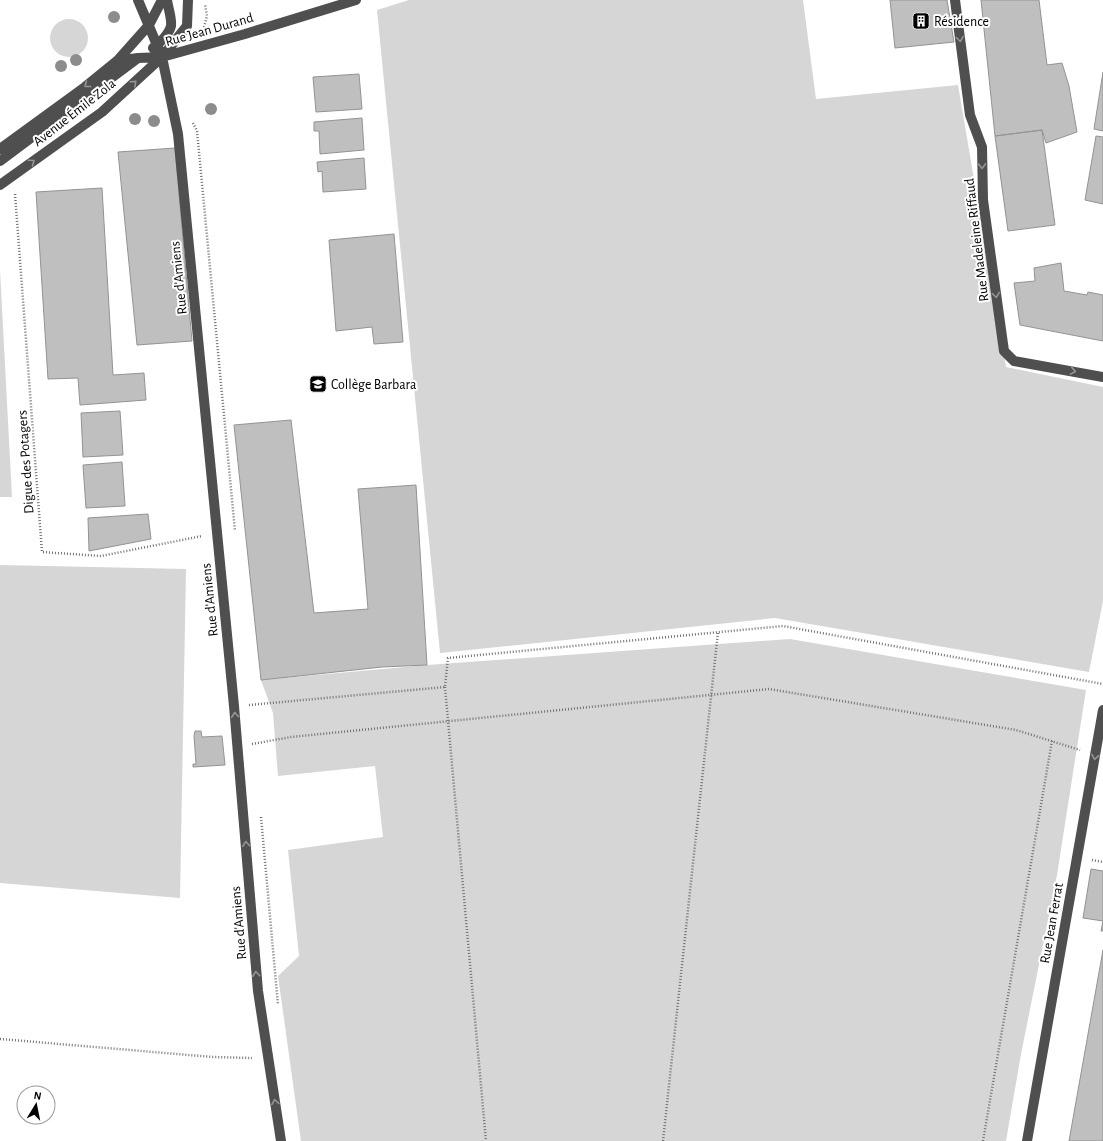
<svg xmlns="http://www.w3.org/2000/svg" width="1103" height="1141" font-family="'Alegreya Sans',sans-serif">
<rect width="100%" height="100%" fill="#fff"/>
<path fill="#d6d6d6" d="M409 0H803L816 99 958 85 1006 367 1103 387V601L1089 672 775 618 440 653 377 10Z
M50 38a19 19 0 1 1 38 0a19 19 0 1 1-38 0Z
M0 270 12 497H0Z
M0 565 186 569 180 898 0 883Z
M790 639 1086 690 1057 875 1021 1054 1006 1141H301L278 976 299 956 288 850 383 837 375 766 278 776 273 713 261 680 427 665Z"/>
<path fill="#bfbfbf" stroke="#939393" d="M890 0H947L954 42 895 48Z
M981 0H1039L1047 65 1062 63 1069 86 1077 132 1046 143 1042 130 995 136Z
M1103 72V131L1094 129Z
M359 74 362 109 316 112 313 77Z
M362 118 364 150 320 154 319 131H314V122Z
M1042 130 1055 225 1008 231 995 136Z
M1096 136 1103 137V204L1085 200Z
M175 148 192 341 137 345 118 152Z
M364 158 366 189 323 192 322 171 318 172 317 162Z
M102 188 113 375 144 373 146 400 80 405 78 378 48 379 36 192Z
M394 234 403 342 374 344 372 327 336 331 329 240Z
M1061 263 1064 291 1087 295 1088 292 1103 295V341L1020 325 1014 283 1035 281 1034 268Z
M120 411 123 455 83 457 81 413Z
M291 420 314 613 368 609 358 489 416 485 427 665 382 667 261 680 234 425Z
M122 462 125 506 86 508 83 465Z
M148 514 151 539 89 551 88 518Z
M195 731H201L202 737 222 736 225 765 193 767V764H196L194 736Z
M1091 869 1103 871V931H1101L1103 921 1083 918Z
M1103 950V1141H1069Z"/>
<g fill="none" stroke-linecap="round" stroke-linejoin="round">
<path stroke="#717171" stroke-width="2.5" stroke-dasharray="1 2" stroke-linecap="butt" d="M204 27 207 16 205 4
M193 123 197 131 235 531
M15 194 42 552 101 556 202 536
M445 687 486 1141
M249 705 445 687 448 658 783 626 1103 684
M252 744 291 737 769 689 1016 730 1080 750
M261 817 278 1005
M1092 860 1103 862
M0 1039 213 1057 252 1058
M663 1141 718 632
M983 1141 1052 741"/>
<path stroke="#4f4f4f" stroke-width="10" d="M138 0 162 57 178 134 234 706 258 991 281 1141
M955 0 970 115 982 147 983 200 1004 351 1014 361 1103 377
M153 48C159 44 169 34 171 26 172 18 168 8 167 0
M117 61 138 58 162 57 245 34 356 0
M0 149 85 87 117 61 149 25 162 0
M0 161 138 58
M0 185 102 112 162 57 187 26 188 0
M1027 1141 1103 710"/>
</g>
<g fill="#8c8c8c">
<circle cx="114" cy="17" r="6"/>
<circle cx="76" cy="60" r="6"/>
<circle cx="61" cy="66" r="6"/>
<circle cx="211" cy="109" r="6"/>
<circle cx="135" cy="119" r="6"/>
<circle cx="154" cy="121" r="6"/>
</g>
<defs><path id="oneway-chevron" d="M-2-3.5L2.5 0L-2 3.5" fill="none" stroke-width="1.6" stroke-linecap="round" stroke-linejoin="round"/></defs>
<g stroke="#959595">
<use href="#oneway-chevron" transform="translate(960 39) rotate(82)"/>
<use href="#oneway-chevron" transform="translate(134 83) rotate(-42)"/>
<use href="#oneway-chevron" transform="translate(87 85) rotate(142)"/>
<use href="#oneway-chevron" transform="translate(32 162) rotate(-35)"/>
<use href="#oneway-chevron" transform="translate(982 166) rotate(89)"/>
<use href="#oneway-chevron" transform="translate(996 295) rotate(82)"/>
<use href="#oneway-chevron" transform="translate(1073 371) rotate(10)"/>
<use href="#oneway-chevron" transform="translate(235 715) rotate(-95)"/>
<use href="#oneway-chevron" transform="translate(1095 757) rotate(100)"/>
<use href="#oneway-chevron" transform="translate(246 844) rotate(-95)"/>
<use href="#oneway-chevron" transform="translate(256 974) rotate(-95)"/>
<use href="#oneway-chevron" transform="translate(275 1102) rotate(-99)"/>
</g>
<defs>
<symbol id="building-square" viewBox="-11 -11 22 22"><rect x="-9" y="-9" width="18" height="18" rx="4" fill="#000" stroke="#fff"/><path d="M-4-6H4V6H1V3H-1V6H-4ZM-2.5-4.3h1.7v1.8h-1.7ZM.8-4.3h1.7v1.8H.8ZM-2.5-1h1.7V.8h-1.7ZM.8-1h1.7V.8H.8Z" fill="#fff"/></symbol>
<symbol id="school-square" viewBox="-11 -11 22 22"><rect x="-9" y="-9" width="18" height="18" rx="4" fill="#000" stroke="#fff"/><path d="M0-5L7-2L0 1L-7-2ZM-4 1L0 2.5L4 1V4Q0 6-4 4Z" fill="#fff"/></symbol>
</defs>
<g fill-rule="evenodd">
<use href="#building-square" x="911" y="11" width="20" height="20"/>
<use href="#school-square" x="308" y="374" width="20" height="20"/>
</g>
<g text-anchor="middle" stroke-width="4" stroke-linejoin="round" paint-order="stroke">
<g font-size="14" fill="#000" stroke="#fff" text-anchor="start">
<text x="934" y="26">Résidence</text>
<text x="331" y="389">Collège Barbara</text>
</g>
<g font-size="14" fill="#000" stroke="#fff">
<text transform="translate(209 29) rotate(-16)" y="5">Rue Jean Durand</text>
<text transform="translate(74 112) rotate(-38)" y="5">Avenue Émile Zola</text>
<text transform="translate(976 240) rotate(-97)" y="5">Rue Madeleine Riffaud</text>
<text transform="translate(178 278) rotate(-96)" y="5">Rue d'Amiens</text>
<text transform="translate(25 462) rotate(-94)" y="5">Digue des Potagers</text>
<text transform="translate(209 600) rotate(-96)" y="5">Rue d'Amiens</text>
<text transform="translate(238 923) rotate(-95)" y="5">Rue d'Amiens</text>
<text transform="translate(1051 923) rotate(-80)" y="5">Rue Jean Ferrat</text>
</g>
</g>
<g transform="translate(36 1105) rotate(10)"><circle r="19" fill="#ffffff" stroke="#999999"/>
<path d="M0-3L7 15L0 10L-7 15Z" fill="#000000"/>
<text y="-6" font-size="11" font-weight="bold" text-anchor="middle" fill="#000000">N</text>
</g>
</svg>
